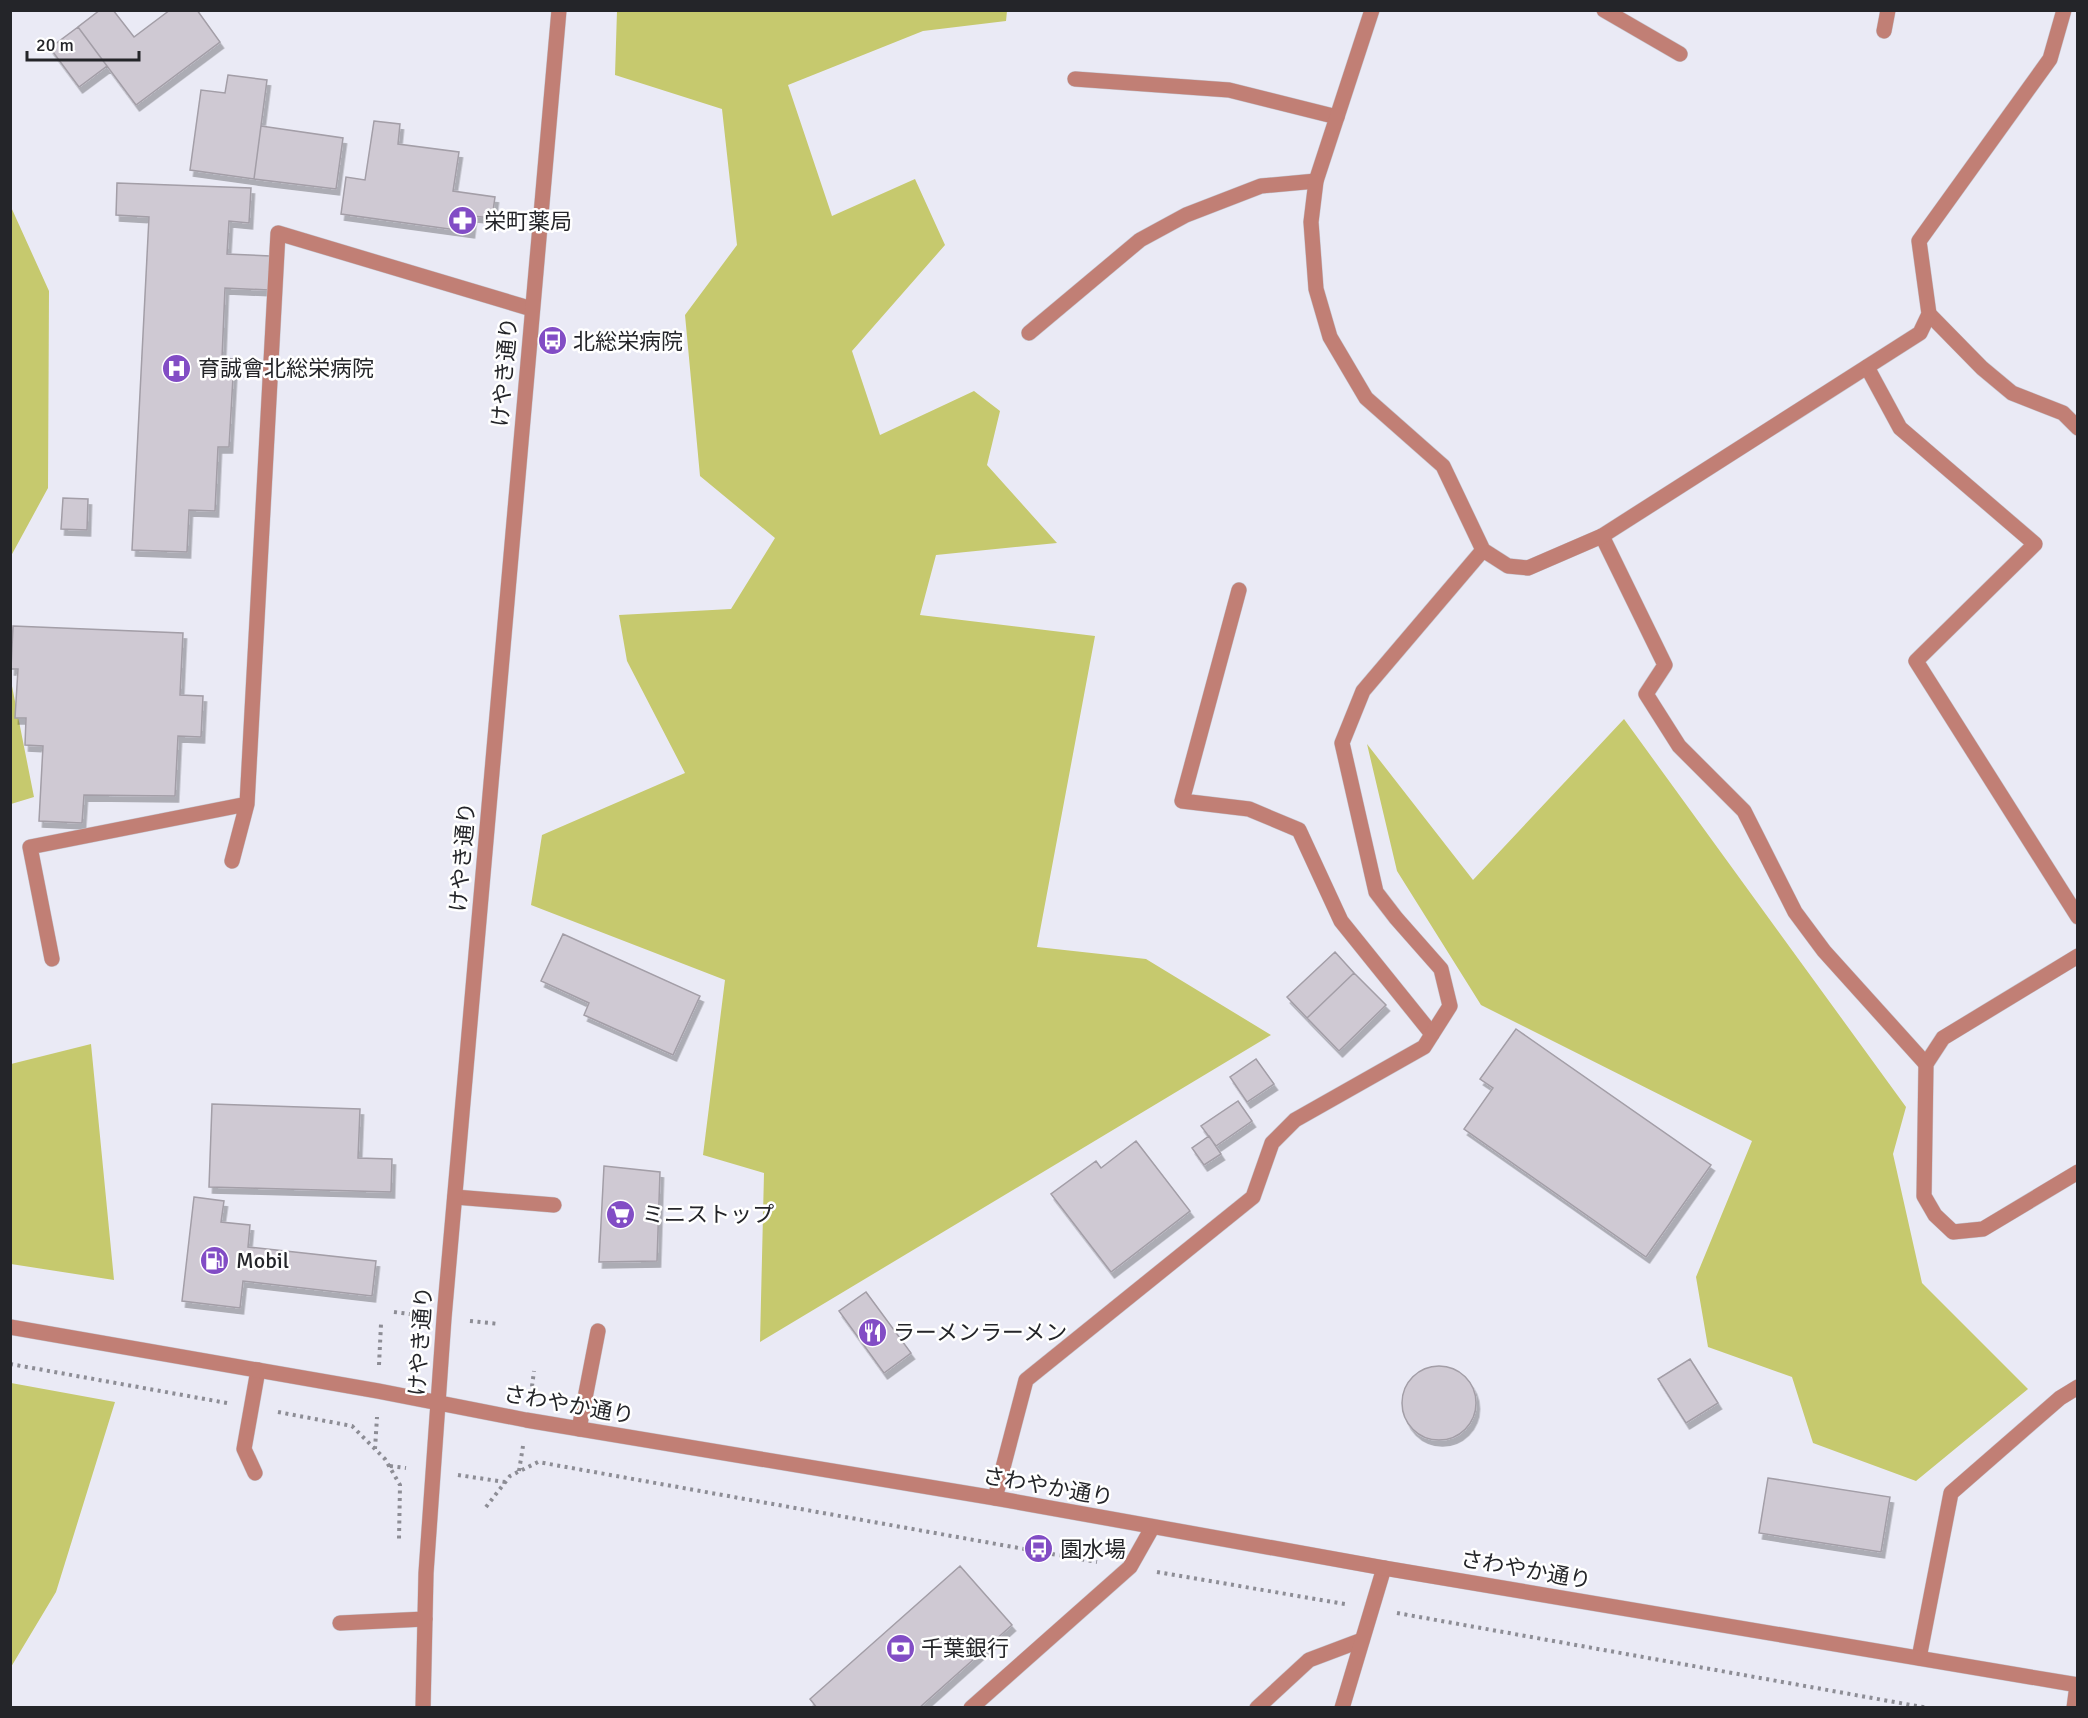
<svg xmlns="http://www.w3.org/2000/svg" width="2088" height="1718" font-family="Signika,'Noto Sans JP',sans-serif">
<defs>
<filter id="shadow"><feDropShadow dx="3.5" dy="6" stdDeviation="0" flood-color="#0004"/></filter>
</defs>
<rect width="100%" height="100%" fill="#eaeaf5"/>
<path fill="#c6c96e" d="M617 11H1007L1006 21 923 31 788 85 832 216 915 179 945 245 852 351 880 435 974 391 1000 411 987 465 1057 543 936 555 920 615 1095 636 1037 947 1146 959 1271 1035 760 1342 764 1173 703 1155 725 980 531 905 542 835 685 773 627 661 619 615 731 609 775 538 700 476 685 315 737 245 722 109 615 75Z
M11 207 49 291 48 488 11 556Z
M10 676 34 797 11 804H10Z
M1624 719 1906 1107 1893 1154 1922 1283 2028 1389 1916 1481 1813 1443 1792 1377 1708 1347 1696 1277 1752 1141 1481 1005 1397 871 1367 744 1473 880Z
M91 1044 114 1280 11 1264V1064Z
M11 1383 115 1402 56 1592 11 1667Z"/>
<path fill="#cfc9d3" stroke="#a39ea7" stroke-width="1.5" filter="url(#shadow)" d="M100 10H113L134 37 170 10H197L220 42 136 105 78 27Z
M78 27 107 66 79 87 50 48Z
M228 75 267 80 254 179 190 170 201 90 225 93Z
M374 121 400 124 398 144 459 152 453 191 495 197 492 218 473 216 471 232 341 214 346 177 365 180Z
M261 126 343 138 336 189 254 179Z
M117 183 251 188 249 223 229 221 227 254 270 256 269 290 225 288 222 358 234 359 229 447H218L215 511 189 510 187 552 132 550 149 217 116 215Z
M63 498 88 499 87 530 61 529Z
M13 626 183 633 180 695 203 696 201 737 178 736 175 796 84 795 82 823 39 821 43 746 25 745 26 718H15L18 669H11Z
M563 934 700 996 673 1055 584 1015 589 1003 541 981Z
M1335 952 1354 973 1307 1018 1287 997Z
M1354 973 1386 1005 1339 1051 1307 1018Z
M1516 1029 1711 1165 1646 1257 1464 1129 1493 1088 1480 1079Z
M1256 1059 1274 1084 1247 1102 1230 1077Z
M1238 1101 1252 1121 1216 1146 1201 1126Z
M212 1104 360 1109 358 1158 392 1159 391 1192 209 1187Z
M1209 1136 1221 1154 1204 1165 1192 1148Z
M1136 1141 1190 1211 1111 1272 1051 1194 1096 1161 1101 1168Z
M604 1166 660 1172 657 1261 599 1262Z
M194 1197 224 1201 221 1222 250 1225 248 1247 376 1261 372 1296 243 1281 240 1308 182 1301Z
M866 1292 911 1353 884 1373 839 1311Z
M1690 1359 1718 1403 1686 1423 1658 1379Z
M1402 1403a37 37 0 1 1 74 0a37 37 0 1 1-74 0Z
M1768 1478 1890 1497 1881 1552 1759 1533Z
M960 1566 1012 1625 919 1708H817L810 1699Z"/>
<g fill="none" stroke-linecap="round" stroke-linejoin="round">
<defs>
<path id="service" d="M1604 10 1680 54
M1884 31 1888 10
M1075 79 1229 90 1337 117
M1929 314 1982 368 2012 393 2063 413 2078 428
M1029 333 1140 240 1186 215 1261 186 1316 181
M1867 367 1900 428 2035 544 1916 661 2078 917
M1602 536 1665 665 1646 694 1679 746 1744 811 1795 912 1824 951 1926 1064
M1239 590 1182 801 1249 809 1299 830 1341 921 1432 1034
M232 861 247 804 278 233 532 309
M52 959 30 847 247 804
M455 1197 554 1205
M579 1429 598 1331
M255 1473 244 1449 258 1370
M340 1623 425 1619
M1257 1708 1309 1660 1362 1640"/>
<path id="minor" d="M1483 550 1508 566 1528 568 1602 536 1920 333 1929 314 1919 241 2050 59 2064 10
M2078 956 1943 1038 1926 1064 1924 1196 1935 1215 1953 1232 1983 1229 2078 1172
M995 1498 1026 1380 1253 1197 1272 1143 1295 1120 1424 1047 1450 1006 1441 969 1396 918 1376 892 1342 743 1363 691 1483 550 1443 466 1366 398 1330 337 1316 289 1311 222 1316 181 1372 10
M1919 1658 1951 1493 2060 1398 2078 1387
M971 1708 1130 1567 1152 1528
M1342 1708 1384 1568
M2074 1708 2077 1685"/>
<path id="tertiary" d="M10 1327 378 1391 526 1420 995 1498 1384 1568 2078 1685
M423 1708 426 1573 444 1318 559 10"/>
</defs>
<use href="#service" stroke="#c6c7d0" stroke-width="16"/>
<use href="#minor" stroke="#c6c7d0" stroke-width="16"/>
<use href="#tertiary" stroke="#c6c7d0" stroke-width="16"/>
<path stroke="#8d8d95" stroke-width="4" stroke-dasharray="3 4.5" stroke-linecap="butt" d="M394 1312 417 1315
M470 1321 499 1324
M10 1364 227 1403
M379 1365 381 1324
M531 1394 534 1371
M278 1412 352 1426 385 1459 400 1485 399 1539
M375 1449 377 1417
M390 1466 406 1468
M519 1471 523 1446
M458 1475 505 1482
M486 1507 510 1476 538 1462 1097 1562
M1157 1572 1345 1604
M1397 1613 1928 1708"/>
<use href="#service" stroke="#c17f75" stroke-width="15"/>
<use href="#minor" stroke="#c17f75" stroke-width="15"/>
<use href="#tertiary" stroke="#c17f75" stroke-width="15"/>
</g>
<defs>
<symbol id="pharmacy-disc" viewBox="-11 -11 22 22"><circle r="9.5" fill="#824dc5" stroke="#fff"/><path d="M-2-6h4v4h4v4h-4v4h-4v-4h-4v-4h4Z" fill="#fff"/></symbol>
<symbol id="bus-disc" viewBox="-11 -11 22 22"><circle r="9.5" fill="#824dc5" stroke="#fff"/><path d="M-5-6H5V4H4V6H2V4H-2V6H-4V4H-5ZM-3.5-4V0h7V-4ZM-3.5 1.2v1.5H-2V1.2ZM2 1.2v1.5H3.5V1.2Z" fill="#fff"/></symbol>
<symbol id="hospital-disc" viewBox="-11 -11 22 22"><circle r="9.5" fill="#824dc5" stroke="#fff"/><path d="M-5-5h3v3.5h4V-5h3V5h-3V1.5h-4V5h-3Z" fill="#fff"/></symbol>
<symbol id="supermarket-disc" viewBox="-11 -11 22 22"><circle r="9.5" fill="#824dc5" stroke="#fff"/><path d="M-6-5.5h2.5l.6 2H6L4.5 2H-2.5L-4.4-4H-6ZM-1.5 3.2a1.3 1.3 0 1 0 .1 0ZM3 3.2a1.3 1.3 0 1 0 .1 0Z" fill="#fff"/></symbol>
<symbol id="fuel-disc" viewBox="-11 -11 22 22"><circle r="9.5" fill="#824dc5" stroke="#fff"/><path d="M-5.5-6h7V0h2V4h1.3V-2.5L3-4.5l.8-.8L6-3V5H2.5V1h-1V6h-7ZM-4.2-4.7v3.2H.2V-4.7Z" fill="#fff"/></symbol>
<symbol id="restaurant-disc" viewBox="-11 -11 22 22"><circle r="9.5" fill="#824dc5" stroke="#fff"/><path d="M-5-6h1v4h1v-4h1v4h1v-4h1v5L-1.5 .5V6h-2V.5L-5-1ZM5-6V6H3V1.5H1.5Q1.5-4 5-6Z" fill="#fff"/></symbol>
<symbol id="bank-disc" viewBox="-11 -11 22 22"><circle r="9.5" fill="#824dc5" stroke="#fff"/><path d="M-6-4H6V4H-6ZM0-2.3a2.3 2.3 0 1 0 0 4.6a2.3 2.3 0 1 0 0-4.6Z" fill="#fff"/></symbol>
</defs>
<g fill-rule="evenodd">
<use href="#pharmacy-disc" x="446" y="204" width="33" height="33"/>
<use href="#bus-disc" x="536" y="324" width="33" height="33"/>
<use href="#hospital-disc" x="160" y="352" width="33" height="33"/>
<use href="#supermarket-disc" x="604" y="1198" width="33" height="33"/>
<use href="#fuel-disc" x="198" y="1244" width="33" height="33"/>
<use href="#restaurant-disc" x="856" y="1316" width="33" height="33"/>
<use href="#bus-disc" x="1022" y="1532" width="33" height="33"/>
<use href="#bank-disc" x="884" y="1632" width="33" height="33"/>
</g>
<g text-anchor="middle" stroke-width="5" stroke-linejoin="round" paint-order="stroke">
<g font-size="22" fill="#242529" stroke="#fff" text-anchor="start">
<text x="484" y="229">栄町薬局</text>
<text x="573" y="349">北総栄病院</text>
<text x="198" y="376">育誠會北総栄病院</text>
<text x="642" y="1222">ミニストップ</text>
<text x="236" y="1268">Mobil</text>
<text x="893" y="1340">ラーメンラーメン</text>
<text x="1060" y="1557">園水場</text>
<text x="921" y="1656">千葉銀行</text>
</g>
<g font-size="22" fill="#242529" stroke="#fff">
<text transform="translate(504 372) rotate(-85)" y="8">けやき通り</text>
<text transform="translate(462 857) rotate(-85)" y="8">けやき通り</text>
<text transform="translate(420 1341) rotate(-86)" y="8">けやき通り</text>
<text transform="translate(569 1404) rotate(10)" y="8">さわやか通り</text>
<text transform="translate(1048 1486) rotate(10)" y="8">さわやか通り</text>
<text transform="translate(1526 1569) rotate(10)" y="8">さわやか通り</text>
</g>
</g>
<rect width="2088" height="1718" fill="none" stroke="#242529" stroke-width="24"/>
<path d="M27 51v9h112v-9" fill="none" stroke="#242529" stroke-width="3"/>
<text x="36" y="51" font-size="18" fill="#242529" stroke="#ffffff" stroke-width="4.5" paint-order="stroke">20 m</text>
</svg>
